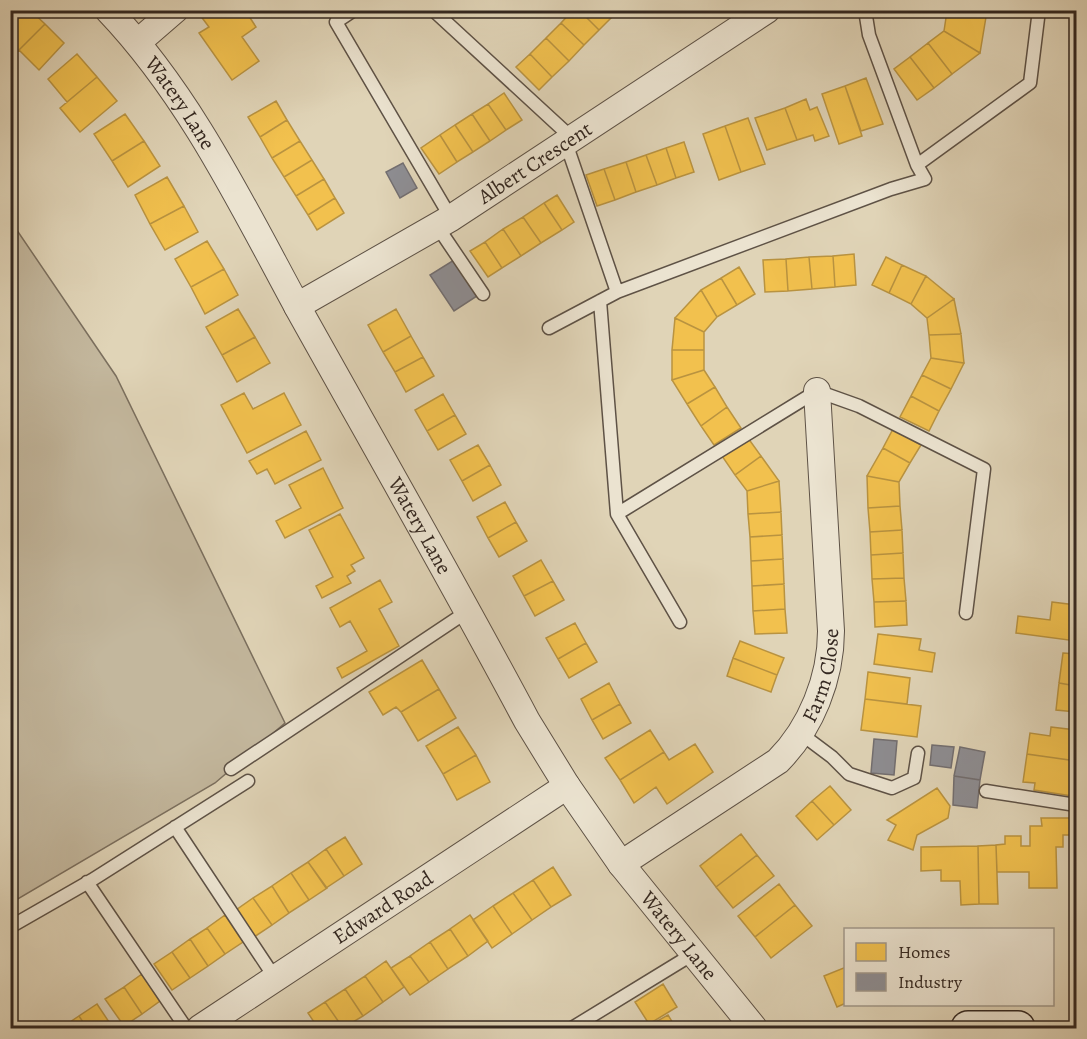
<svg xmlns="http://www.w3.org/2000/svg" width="1087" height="1039" font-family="Alegreya,serif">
<rect width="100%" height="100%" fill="#e0d4b7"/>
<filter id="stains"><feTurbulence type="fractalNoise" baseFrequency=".00333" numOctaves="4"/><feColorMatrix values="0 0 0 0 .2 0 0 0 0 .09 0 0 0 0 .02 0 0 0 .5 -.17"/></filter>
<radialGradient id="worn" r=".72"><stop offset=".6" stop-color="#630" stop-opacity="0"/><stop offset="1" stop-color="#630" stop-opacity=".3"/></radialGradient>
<path fill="#c3b79d" stroke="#7b6f5e" stroke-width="1.5" d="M10 220 116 376 285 723 215 783 11 903Z"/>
<path fill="#f2c14e" stroke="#b99340" stroke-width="1.5" d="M10 10H30L45 24 10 59Z
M206 10H245L256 27 242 37 259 61 232 80 199 33 209 27 200 15Z
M573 10H579L599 30 584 45 561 23Z
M579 10H605L612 17 599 30Z
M947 10H987L986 17Z
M947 11 986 17 980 53 944 31Z
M561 23 584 45 569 61 546 38Z
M45 24 64 43 39 70 19 50Z
M944 31 980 53 952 74 928 43Z
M546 38 569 61 552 77 530 54Z
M928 43 952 74 934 88 910 57Z
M77 54 97 77 67 102 48 79Z
M530 54 552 77 539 90 516 67Z
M910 57 934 88 917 100 894 69Z
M97 77 117 101 80 132 60 108Z
M866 78 883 124 861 131 845 86Z
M845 86 862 136 839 144 822 94Z
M504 93 522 120 506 130 488 104Z
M806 99 810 110 817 107 829 136 815 141 813 135 797 140 785 108Z
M276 101 287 120 260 137 248 117Z
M488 104 506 130 490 141 472 114Z
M785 108 797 140 767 150 755 118Z
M125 114 144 141 112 161 94 134Z
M472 114 490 141 473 152 455 125Z
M748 118 765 164 741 172 725 126Z
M287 120 300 141 272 158 260 137Z
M455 125 473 152 457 162 440 135Z
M725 126 741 172 719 180 703 134Z
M440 135 457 162 439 174 421 148Z
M144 141 160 166 128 187 112 161Z
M300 141 312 160 284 177 272 158Z
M684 142 694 172 676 178 666 148Z
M666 148 676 178 657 185 646 155Z
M646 155 657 185 636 192 626 162Z
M312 160 324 179 296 196 284 177Z
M626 162 636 192 615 200 604 169Z
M604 169 615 200 597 206 586 175Z
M167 177 184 206 150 224 135 195Z
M324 179 335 198 308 215 296 196Z
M557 195 574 222 562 230 544 203Z
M335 198 344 213 317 230 308 215Z
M544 203 562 230 541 243 523 217Z
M184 206 198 232 165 250 150 224Z
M523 217 541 243 521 256 503 229Z
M503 229 521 256 502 268 485 242Z
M207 241 224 269 191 287 175 259Z
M485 242 502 268 488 277 470 251Z
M854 254 856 285 835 287 833 256Z
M833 256 835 287 812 289 809 257Z
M809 257 812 289 788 291 786 259Z
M886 257 902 265 889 293 872 285Z
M786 259 788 291 765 292 763 260Z
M902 265 926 276 911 304 889 293Z
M739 267 755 294 737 305 721 278Z
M224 269 238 295 205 314 191 287Z
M926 276 954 299 927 318 911 304Z
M721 278 737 305 717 317 701 290Z
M701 290 717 317 704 332 675 318Z
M954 299 961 334 929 335 927 318Z
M238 309 255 337 222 355 206 327Z
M396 309 411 336 383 352 368 325Z
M675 318 704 332V350H672Z
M961 334 964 363 931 358 929 335Z
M411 336 423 357 395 372 383 352Z
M255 337 270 363 237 382 222 355Z
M672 350H704V370L672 380Z
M423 357 434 376 406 392 395 372Z
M931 358 964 363 951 389 922 375Z
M704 370 715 387 687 404 672 380Z
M922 375 951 389 939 411 911 396Z
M715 387 727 407 701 426 687 404Z
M244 393 253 409 284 393 301 425 247 453 221 405Z
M443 394 455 415 427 431 415 410Z
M911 396 939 411 929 431 900 417Z
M727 407 741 428 714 445 701 426Z
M455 415 466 434 438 450 427 431Z
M893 429 921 445 910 463 883 448Z
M306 431 321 460 275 484 267 469 257 474 249 461Z
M748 438 761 456 735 475 722 456Z
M478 445 490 465 462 481 450 460Z
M883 448 910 463 899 482 867 476Z
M761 456 779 481 747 491 735 475Z
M490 465 501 485 473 501 462 481Z
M323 468 343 508 285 538 276 521 301 508 289 485Z
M867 476 899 482 900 506 868 508Z
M779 481 781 512 748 514 747 491Z
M505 502 516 522 488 538 477 517Z
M900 506 902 530 870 532 868 508Z
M781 512 782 535 750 537 748 514Z
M340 514 364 558 351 565 355 571 347 576 351 583 322 598 316 586 333 577 309 530Z
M516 522 527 541 499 557 488 538Z
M902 530 903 553 871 555 870 532Z
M782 535 783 559 751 561 750 537Z
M903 553 904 578 872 579 871 555Z
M783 559 784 584 752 586 751 561Z
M541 560 553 581 524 596 513 576Z
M904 578 906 601 874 602 872 579Z
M380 580 392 602 379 609 399 646 342 678 337 668 367 651 350 621 340 627 330 608Z
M553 581 564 600 535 616 524 596Z
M784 584 785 609 753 611 752 586Z
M906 601 907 625 875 627 874 602Z
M1052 602 1076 605V641L1016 633 1018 616 1050 620Z
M785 609 787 633 755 634 753 611Z
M575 623 586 643 558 659 546 638Z
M878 634 921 639 919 650 935 653 932 672 874 664Z
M740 641 784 658 777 675 733 658Z
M586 643 597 662 569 678 558 659Z
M1063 653 1076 654V686L1059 683Z
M733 658 777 675 771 692 727 676Z
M422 660 439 689 401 712 396 707 383 715 369 692Z
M868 672 910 678 907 704 865 699Z
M609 683 620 704 592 720 581 699Z
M1059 683 1076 686V712L1056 710Z
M439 689 456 718 418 741 401 712Z
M865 699 921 706 917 737 861 730Z
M620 704 631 723 603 739 592 720Z
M458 727 476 755 443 774 426 746Z
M1051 727 1076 730V761L1027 754 1030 733 1050 736Z
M650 730 664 752 620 780 605 758Z
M695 744 713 772 667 804 656 787 634 803 620 780 664 752 669 760Z
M1027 754 1076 761 1072 796 1034 790 1035 783 1023 782Z
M476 755 490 782 457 800 443 774Z
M830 786 851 810 834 825 812 801Z
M937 788 950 806 948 818 917 835 913 850 888 840 896 825 887 820Z
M812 801 834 825 817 840 796 816Z
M1041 818H1070V835H1063V847H1056L1057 888H1029V872H997L996 845 1005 844V836H1021V846H1030V826H1042Z
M741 834 757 855 716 887 700 866Z
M345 837 362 864 344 876 326 849Z
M996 845 998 904H979L978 846Z
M978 846 979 904 961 905 960 881H941V870L921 871V847Z
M326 849 344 876 326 888 308 862Z
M757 855 774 876 733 908 716 887Z
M308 862 327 888 309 900 291 873Z
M553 867 571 895 551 907 533 880Z
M291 873 309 900 289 913 272 886Z
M533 880 551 907 532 920 513 893Z
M779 884 795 905 755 937 738 916Z
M272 886 289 913 272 925 253 898Z
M513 893 532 920 512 934 493 906Z
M253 898 272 925 254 937 236 910Z
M795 905 812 926 771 958 755 937Z
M493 906 512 934 492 948 473 920Z
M225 915 243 942 225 954 207 928Z
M470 915 488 941 468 956 450 929Z
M207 928 225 954 208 966 190 939Z
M450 929 468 956 448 969 430 942Z
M190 939 208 966 190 978 172 952Z
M430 942 448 969 429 982 410 956Z
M172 952 190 978 172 990 154 964Z
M410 956 429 982 410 995 391 968Z
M386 961 404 987 383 1002 365 976Z
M846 967V1003L837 1007 824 976Z
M142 974 160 1001 142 1014 124 987Z
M365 976 383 1002 363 1016 345 989Z
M663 984 677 1007 649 1024 635 1002Z
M124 987 142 1014 124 1026 105 999Z
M345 989 363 1016 343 1028 325 1002Z
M325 1002 343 1028H318L308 1013Z
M97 1004 113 1028H87L79 1016Z
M668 1015 676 1028H645Z
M79 1016 87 1028H61Z"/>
<path fill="#8d8d92" stroke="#726e70" stroke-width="1.5" d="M403 163 417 188 400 198 386 172Z
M454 260 477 296 454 311 430 275Z
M874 739 897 741 894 775 871 773Z
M932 745 954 747 951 768 930 765Z
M960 747 985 752 980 780 954 776Z
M954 776 980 780 977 808 953 805Z"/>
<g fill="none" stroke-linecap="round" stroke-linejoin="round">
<defs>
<path id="lane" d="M354 10 336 22 451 218
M433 10 573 139
M865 10 869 35 917 165 1030 83 1039 10
M437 226 483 294
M617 292 891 189 925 179 917 165
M600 301 617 514 817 391 859 406 984 469 966 613
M549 328 617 292 566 143
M617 514 680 622
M800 733 832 757 849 774 892 788 914 778 918 753
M231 769 468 611
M986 791 1076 805
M175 827 275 978
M87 882 186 1028
M10 927 92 880 248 781
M572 1028 693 954"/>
<g id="street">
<path id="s1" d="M108 10C190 96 242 205 298 308 375 446 453 582 527 721L567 786 621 864 754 1028"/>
<path d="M138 42 175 10"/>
<path id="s2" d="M297 306 451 218 767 10"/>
<path id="s3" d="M621 864 778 761C811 728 831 678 831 631L817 391"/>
<path id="s4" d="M200 1028 567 786"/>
</g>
<path id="secondary" d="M968 1028H1018"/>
</defs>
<use href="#lane" stroke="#5e5246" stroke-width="15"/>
<use href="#street" stroke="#5e5246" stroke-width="28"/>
<use href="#secondary" stroke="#332720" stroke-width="36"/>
<use href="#lane" stroke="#ebe3d0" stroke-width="12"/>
<use href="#street" stroke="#ebe3d0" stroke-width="26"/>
<use href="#secondary" stroke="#ebe3d0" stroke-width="33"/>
</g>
<g text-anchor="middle" stroke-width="6" stroke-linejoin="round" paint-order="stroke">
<g font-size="21" fill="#332720" stroke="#ebe3d0">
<text dy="7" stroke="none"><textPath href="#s1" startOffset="118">Watery Lane</textPath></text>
<text dy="7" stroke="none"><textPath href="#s2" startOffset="278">Albert Crescent</textPath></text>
<text dy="7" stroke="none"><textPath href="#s1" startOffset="604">Watery Lane</textPath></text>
<text dy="7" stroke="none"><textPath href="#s3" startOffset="286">Farm Close</textPath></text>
<text dy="7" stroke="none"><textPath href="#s4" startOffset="219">Edward Road</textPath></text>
<text dy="7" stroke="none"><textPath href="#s1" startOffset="1090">Watery Lane</textPath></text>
</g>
</g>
<rect width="1087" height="1039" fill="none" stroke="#e0d4b7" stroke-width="36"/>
<rect x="12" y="12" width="1063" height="1015" fill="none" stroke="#332720" stroke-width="3"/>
<rect x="18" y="18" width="1051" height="1003" fill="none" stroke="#332720" stroke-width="1.5"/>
<rect x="844" y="928" width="210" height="78" fill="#ebe3d0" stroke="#a1988a" stroke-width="1.5"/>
<rect x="856" y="943" width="30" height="18" fill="#f2c14e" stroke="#a1988a" stroke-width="1.5"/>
<text x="898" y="958" font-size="18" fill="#332720">Homes</text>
<rect x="856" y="973" width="30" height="18" fill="#8d8d92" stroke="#a1988a" stroke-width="1.5"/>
<text x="898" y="988" font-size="18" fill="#332720">Industry</text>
<rect width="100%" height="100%" filter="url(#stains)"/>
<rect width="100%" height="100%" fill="url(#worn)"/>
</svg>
